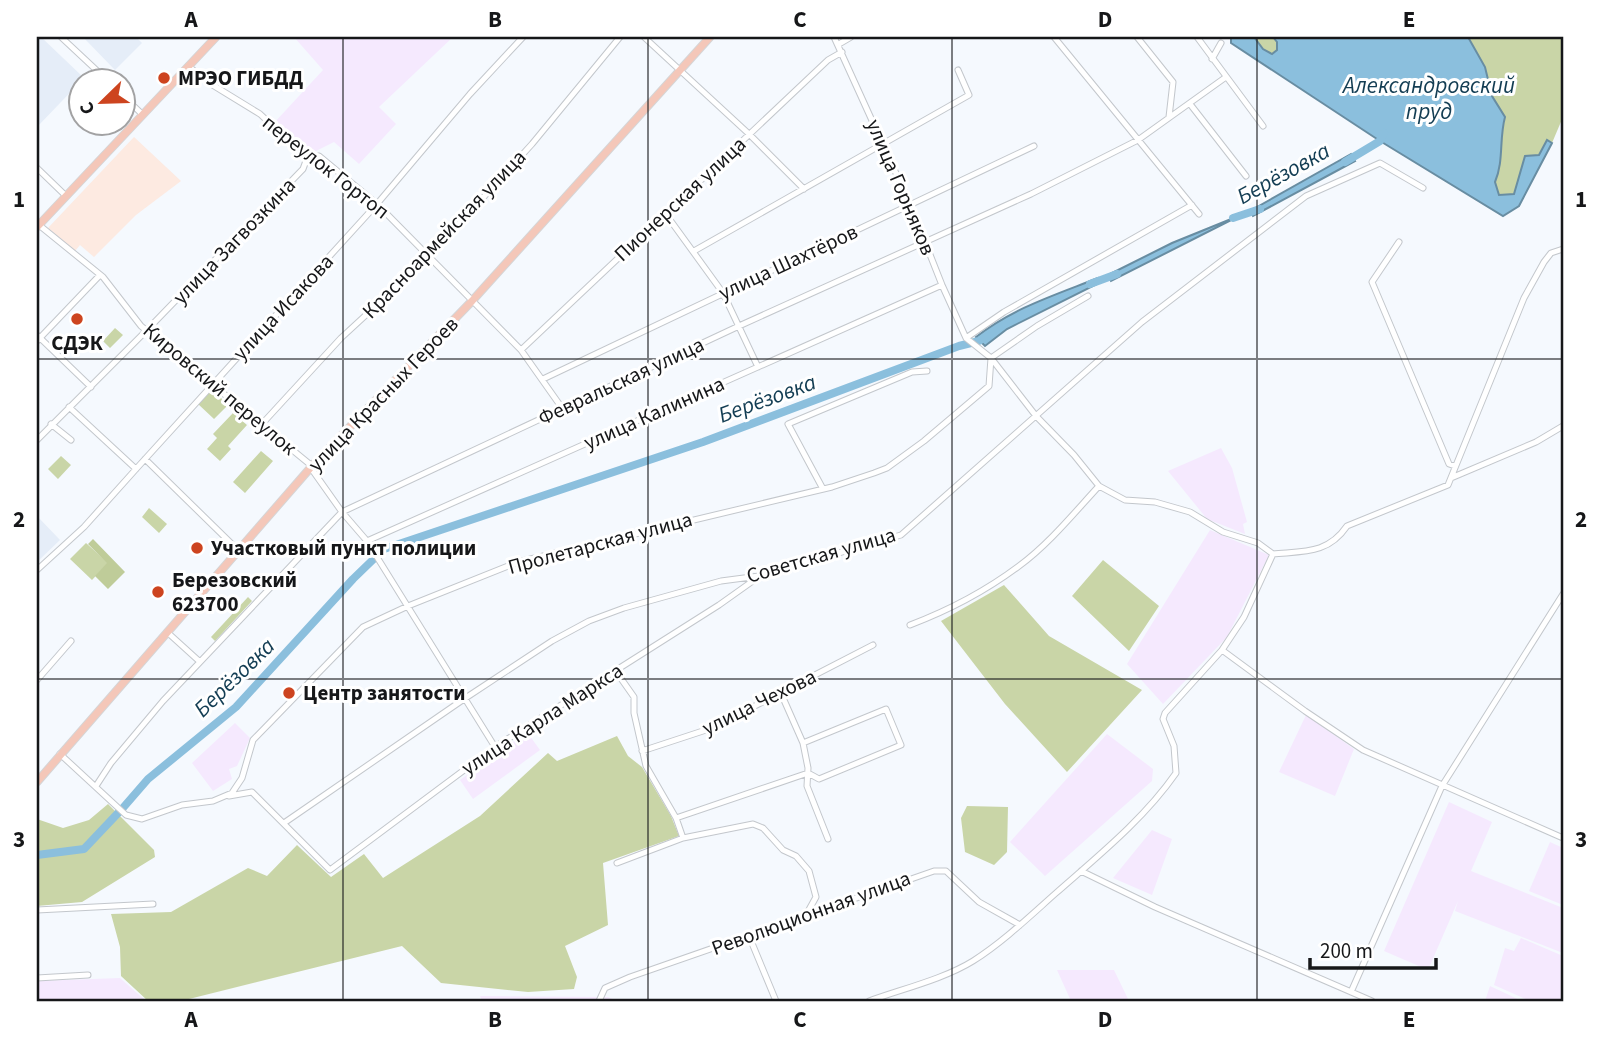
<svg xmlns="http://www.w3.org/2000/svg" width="1600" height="1038" font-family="'Source Sans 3',sans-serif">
<rect width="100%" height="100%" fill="#f5f9fe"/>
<path fill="#fdeae1" d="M134 137 181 181 136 215 94 257 80 245 75 251 48 228Z"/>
<path fill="#f5e9fe" d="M294 37H453L379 107 396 124 359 164 334 142 308 155 274 123 323 70Z
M1221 448 1232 468 1247 522 1243 524 1245 534 1207 519 1168 471Z
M1210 530 1269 555 1227 637 1163 704 1127 664Z
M1306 715 1354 749 1335 796 1279 772Z
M235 723 250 738 237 766 229 769 232 779 213 791 192 763Z
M527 732 540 750 473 799 460 780Z
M1107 734 1153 769 1152 781 1045 876 1010 842Z
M1449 802 1492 822 1471 871 1563 908V953L1455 911 1458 901 1428 970 1384 951Z
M1152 830 1172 839 1152 895 1113 878Z
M1550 842 1563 848V905L1529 891Z
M1521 938 1563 956V1001H1530L1494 985 1505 948 1514 951Z
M1057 970H1114L1129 1001H1071Z
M120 978 146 1001H37V981Z
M1490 986 1522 1001H1485Z
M480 996 608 997 617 1001H482Z"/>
<path fill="#e5edf8" d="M37 37H41L84 78 37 127Z
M83 37H136L142 43 115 70Z
M37 516 60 540 37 562Z"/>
<path fill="#c9d5a7" d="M1254 37H1273L1277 42V50L1272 54 1263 49Z
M1468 37H1563V117L1552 143 1548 140 1539 155 1525 156 1514 194 1499 195 1495 183C1504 161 1499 139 1505 117L1492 96 1485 67Z
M115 328 123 335 110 348 103 341Z
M211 388 228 405 214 419 197 403Z
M233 413 247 425 228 446 231 449 220 461 207 449 217 438 213 434Z
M261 451 273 461 245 493 233 482Z
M61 456 71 465 58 479 48 469Z
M149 508 167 524 159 533 142 517Z
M86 543 108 563 92 580 70 559Z
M1103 560 1159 606 1129 651 1072 596Z
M1004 585 1049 636 1142 690 1067 772 1005 704 941 621Z
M248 597 252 601 215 641 211 637Z
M617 736 628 756 642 767 671 816 679 836 603 863 608 925 565 946 577 977 574 989 528 992 441 983 402 946 181 1001H148L121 976 120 947 111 914 171 912 248 868 267 876 297 845 331 877 364 854 383 878 480 816 548 753 557 761Z
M108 804 154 850 155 857 82 902 37 906V819L63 828 89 820Z
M967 806 1008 807 1007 852 994 865 965 852 961 818Z"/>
<path fill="#bfcc99" d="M93 539 125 572 108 589 95 576 107 563 88 544Z"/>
<path fill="#8bbfdd" stroke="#688da2" stroke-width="2" d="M1231 37H1254L1263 49 1272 54 1277 50V42L1273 37H1468L1485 67 1492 96 1505 117C1499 139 1504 161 1495 182L1499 195 1514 194 1525 156 1539 155 1547 140 1552 143 1519 206 1503 216 1380 141 1231 43Z
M1351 154 1355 161 1253 216 1250 211Z
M1241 215 1111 281 1108 275 1172 243Z
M1098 278 1099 283 1007 329 985 346 976 337C1013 308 1055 295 1098 278Z"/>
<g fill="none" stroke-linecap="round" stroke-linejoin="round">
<path stroke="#8bbfdd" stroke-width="8" d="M1345 162 1380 141 1384 133
M1233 218 1260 209
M1090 284 1117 274
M122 809 148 779 236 707 353 579 384 549 703 442 959 346 979 341 988 335
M37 855 84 849 120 811"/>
<defs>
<path id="minor" d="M61 37 107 80
M644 37 749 134 804 189
M834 37 910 204 942 285 966 338 991 358 1036 416 1074 455 1099 486 1125 500 1155 502 1190 512 1223 532 1258 543 1273 554C1304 551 1328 554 1347 526L1448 485 1524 298 1544 262 1551 253 1563 249
M1054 37 1199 214
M1137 37 1173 82 1169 117
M1197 37 1263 126
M839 44 851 37
M1212 59 1221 43
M188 66 211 84 260 114 307 158 319 156 377 204 521 350 562 408
M122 95 142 114
M1190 104 1246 176
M37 168 66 196
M665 213 723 293 758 367
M39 225 103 277 141 326 312 466 313 471 342 512 367 541 495 747
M1399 242 1372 282 1449 464 1455 466
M694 251 969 95 958 70
M37 335 91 387
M966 338 1004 312 1192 205
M37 341 100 275
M521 350 828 60 842 52
M543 379 1034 146
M69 407 136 469
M51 424 71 440
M261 425 341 338 430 256 532 144 620 37
M37 440 147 330 303 169 307 158
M145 459 238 550
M1451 478 1536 442 1563 426
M823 489 788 424 912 372 927 371
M367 541 942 285
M37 570 84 527 136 469 377 204 470 94 523 37
M910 625C947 611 987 590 1019 566 1049 544 1074 513 1099 486
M167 632 199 661
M1222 650 1305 711 1363 750 1563 838
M615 670 634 697V713L646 766 676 818 683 838
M37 680 71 641
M780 691 803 743 808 768 807 786 828 839
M803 743 886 709 901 745 819 779 808 773
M642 751 712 728 873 645
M60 754 126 815 142 819 182 805 213 801 232 793 242 778 253 740 363 627 408 606 518 562 832 487 874 473 887 468 924 441 989 386 991 358 1037 326 1088 296
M96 786 111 763 163 701 342 512 739 326 1031 194 1138 140 1226 77
M229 796 252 792 330 870 495 747 719 605 757 578
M676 818 808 773
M284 823 464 699 552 641 589 621 624 608 721 581 759 576 901 535 1142 322 1306 196 1380 163 1423 188
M617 863 683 838 753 824 763 828 783 850 796 856 809 871 816 897 806 915
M1081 871 1155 907 1372 1001
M37 910 153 904
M749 936 776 1001
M37 978 88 975
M1351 992 1442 786 1563 594
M599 1001 605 988 630 977 934 871H946L979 902 1020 925
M869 1001C902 989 944 979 973 961 1003 942 1030 916 1056 893 1098 856 1144 819 1176 773L1174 746 1163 719 1165 713 1222 650 1244 617 1273 554"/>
<path id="major" d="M37 227 216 37
M37 782 312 466 472 301 710 37"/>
</defs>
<use href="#minor" stroke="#c3c7cc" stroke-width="7"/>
<use href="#major" stroke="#d5d5d6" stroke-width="9"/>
<use href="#minor" stroke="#fff" stroke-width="5"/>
<use href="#major" stroke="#f4c7b9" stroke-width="7"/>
</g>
<path fill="none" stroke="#161719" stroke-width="2" stroke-opacity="0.55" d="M343 37V1001M648 37V1001M952 37V1001M1257 37V1001M37 359H1563M37 679H1563"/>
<g fill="#cd441f" stroke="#fff" stroke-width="2.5">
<circle cx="164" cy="78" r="7"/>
<circle cx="77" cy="319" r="7"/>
<circle cx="197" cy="548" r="7"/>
<circle cx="158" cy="592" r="7"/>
<circle cx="289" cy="693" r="7"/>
</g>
<g text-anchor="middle" stroke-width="6" stroke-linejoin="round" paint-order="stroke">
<g font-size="21" font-weight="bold" fill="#161719" stroke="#fff" text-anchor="start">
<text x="178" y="85">МРЭО ГИБДД</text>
<text x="77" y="350" text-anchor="middle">СДЭК</text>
<text x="211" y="555">Участковый пункт полиции</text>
<text x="172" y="587">Березовский<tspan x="172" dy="24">623700</tspan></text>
<text x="303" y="700">Центр занятости</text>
</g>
<g font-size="21" fill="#161719" stroke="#fff">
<text transform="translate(326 167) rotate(38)" y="7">переулок Гортоп</text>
<text transform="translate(901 187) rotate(67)" y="7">улица Горняков</text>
<text transform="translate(680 199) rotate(-43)" y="7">Пионерская улица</text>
<text transform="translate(444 234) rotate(-46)" y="7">Красноармейская улица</text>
<text transform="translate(234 241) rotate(-46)" y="7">улица Загвозкина</text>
<text transform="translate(788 262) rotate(-25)" y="7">улица Шахтёров</text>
<text transform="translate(283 307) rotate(-47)" y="7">улица Исакова</text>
<text transform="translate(621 381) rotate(-25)" y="7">Февральская улица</text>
<text transform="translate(220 389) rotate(40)" y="7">Кировский переулок</text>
<text transform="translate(383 394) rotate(-46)" y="7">улица Красных Героев</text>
<text transform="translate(654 413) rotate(-24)" y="7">улица Калинина</text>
<text transform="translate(600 543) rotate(-15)" y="7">Пролетарская улица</text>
<text transform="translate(821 555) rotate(-16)" y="7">Советская улица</text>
<text transform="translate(759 702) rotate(-26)" y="7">улица Чехова</text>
<text transform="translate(542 719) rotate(-33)" y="7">улица Карла Маркса</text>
<text transform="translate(811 913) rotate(-20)" y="7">Революционная улица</text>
</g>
<g font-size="23" font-style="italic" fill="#133d53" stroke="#fff">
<text x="1429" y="93">Александровский<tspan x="1429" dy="26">пруд</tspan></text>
<text transform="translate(1283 173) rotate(-29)" y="8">Берёзовка</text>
<text transform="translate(767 398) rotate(-20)" y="8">Берёзовка</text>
<text transform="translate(234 677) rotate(-44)" y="8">Берёзовка</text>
</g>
</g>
<rect width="1600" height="1038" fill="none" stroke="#ffffff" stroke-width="77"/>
<g transform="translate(102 102) rotate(247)"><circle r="33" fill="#ffffff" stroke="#a2a2a3" stroke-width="2"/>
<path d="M0-5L12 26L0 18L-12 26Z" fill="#cd441f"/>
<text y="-10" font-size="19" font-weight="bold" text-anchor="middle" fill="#161719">С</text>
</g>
<path d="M1310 958v10h126v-10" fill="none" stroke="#161719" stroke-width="3.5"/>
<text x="1320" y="958" font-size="21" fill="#161719" stroke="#ffffff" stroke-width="5" paint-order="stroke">200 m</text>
<rect x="38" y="38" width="1524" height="962" fill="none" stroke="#161719" stroke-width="2.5"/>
<g font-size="23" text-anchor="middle" font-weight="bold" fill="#161719">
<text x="191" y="27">A</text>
<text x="495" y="27">B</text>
<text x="800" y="27">C</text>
<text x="1105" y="27">D</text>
<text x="1409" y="27">E</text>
<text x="19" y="207">1</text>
<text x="1581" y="207">1</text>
<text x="19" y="527">2</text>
<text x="1581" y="527">2</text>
<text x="19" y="847">3</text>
<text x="1581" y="847">3</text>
<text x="191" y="1027">A</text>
<text x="495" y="1027">B</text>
<text x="800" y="1027">C</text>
<text x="1105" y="1027">D</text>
<text x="1409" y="1027">E</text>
</g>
</svg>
